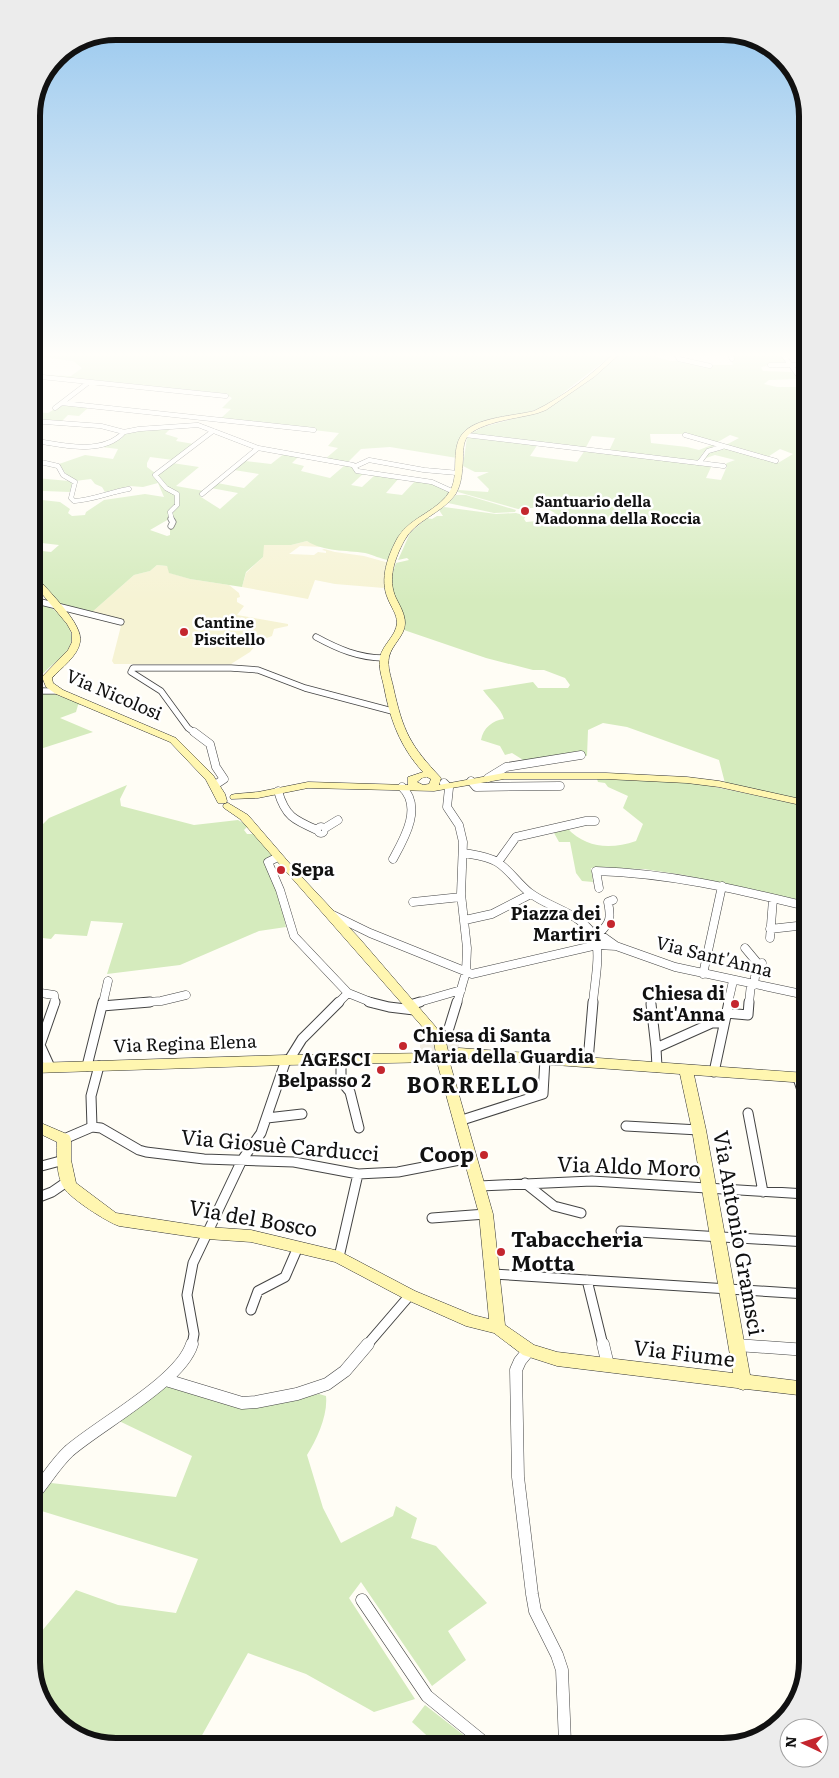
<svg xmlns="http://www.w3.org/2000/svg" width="839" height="1778" font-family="Literata,serif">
<rect width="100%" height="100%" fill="#fffdf5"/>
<path fill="#f6f3d4" d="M307 541 323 547 300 546 289 554 314 555 318 552 326 553V551L322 550 324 549 335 552 364 556 389 563 388 567H384L387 569 384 588 335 584 315 580 308 599 242 587 246 573 263 557V545H291Z
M157 565 167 566 170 573 190 579 229 585 239 593 240 597 237 598V602L244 606 237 615 288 624V626L274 629 272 636 259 641 250 652 231 664H114L112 661 122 622 91 613 134 575 150 571Z"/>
<path fill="#d5ebbd" d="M32 352H616L545 407 469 430 457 458 390 447 361 449 347 463 325 459 338 448 328 446 339 433 220 419 231 409 222 408 232 398 227 395 39 375 71 376 82 368 73 361 32 356Z
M621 352 651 355 670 361H683L712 368V365H733L731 360 734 359 730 352H779L788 364 766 365 767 366 761 367 763 371 793 372 799 379 769 380 764 384 777 387H804L805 800 725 783 719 760 627 727 603 723 588 730 587 756 581 754 528 763 512 753 505 755 500 746 481 740C483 728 493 720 504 719 501 708 490 700 483 690L533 682 538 688H568L570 685 565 678 544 670H533L486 658 404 630C409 615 396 605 393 591 390 581 393 572 396 563L409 560 407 558 398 560 410 533 427 518 432 519 437 516H443L439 510 444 507 496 514 516 513 526 516 524 519 526 522 548 520 555 513 544 507 518 509 458 492V490L488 492 489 489 477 477 489 472H475L463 466 467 437 538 444 530 456 577 462 585 450 712 465 706 478 721 480 727 466 725 465 727 463 735 460 715 455 703 459 706 453 726 448 778 463 793 454 780 449 766 458 724 446 739 438 730 435 716 443 685 434H650L651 443 687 447 699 450 714 444 713 448 703 453 698 461 609 451 615 438 592 436 585 449 470 434 483 427 542 411Z
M63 404 90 406 79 416 68 415 61 422 32 421V412L48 413Z
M171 428 165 434 178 438 176 441 194 444 173 460 150 457 147 463V467L155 473 154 476 165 489 175 494 176 504 168 513 169 519 150 530 167 536 170 535V528L175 524 171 514 178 503 177 494 165 486 156 475 172 463 199 467 176 486 204 491 200 494 201 497 220 509 238 493 211 488 217 483 244 488 259 474 234 470 245 461 271 464 285 453 299 456 292 463 304 466 301 471 330 478 345 465 353 467 354 471 364 473 351 485 362 487 376 474 399 478 386 493 402 495 416 480 437 484 451 491C441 509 419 515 405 529 397 537 393 549 388 560 381 559 373 555 365 553 346 550 324 552 307 541L291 545H264L263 557 246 572 242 587 190 579 169 573 167 566 157 565 150 571 134 575 91 613 59 604 33 575V550L51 552 59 545 33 542V499L60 502 70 509 68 513 72 516 85 515 86 512 104 500 145 494 164 497 158 483 143 487 130 486 105 492 102 487 95 484 91 479 75 481 66 474 59 464 85 455 113 459 118 449 102 447 121 439 126 433 142 429Z
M36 478 69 481 72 483 70 492 44 491 32 493V482Z
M456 495H466L516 510 515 512 494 513 448 503Z
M33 602C50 606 55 608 65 622 86 649 51 660 39 679L41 686 47 689 33 690Z
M33 692 54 694 82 704 78 705 76 712 60 718 93 732 37 750 33 732Z
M597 779 682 782 710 786 805 806 806 903 684 875 644 869 591 868 593 882 582 881 576 873 570 842H559L554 833 567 828C586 848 610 850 636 841L643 824 623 808 628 796 608 787 605 783 598 782Z
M127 785 120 799 121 806 194 825 238 820 248 826 244 830 247 834H254L274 857 265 861 279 894 286 927 259 931 180 965 107 974 123 923 91 921 87 936 55 934 51 939 34 937 33 827 42 825 49 818Z
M166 1386 254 1406 319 1394 326 1396C328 1415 317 1439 307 1455L323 1508 341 1543 393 1516 396 1506 417 1518 411 1538 436 1546 487 1603 448 1631 466 1660 432 1686 361 1582 349 1598 415 1699 374 1712 306 1674 248 1653 196 1746 110 1747 65 1729 36 1690V1638L76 1590 118 1605 176 1613 198 1559 35 1509V1504L51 1483 176 1497 192 1456 119 1421Z
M425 1705 475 1744H436L412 1722Z"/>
<path fill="#f1ede2" d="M435 1028H452L451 1035 459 1036V1053L456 1061 434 1062 420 1053V1044L416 1040 415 1037H411V1034Z"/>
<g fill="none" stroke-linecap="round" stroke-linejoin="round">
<defs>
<path id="street-far4" d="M675 352 679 359 710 366
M729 352 732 359
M781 352 804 383
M770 365H804
M32 376 226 396
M62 403 314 430
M55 408 89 382
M32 421 101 426 124 432 139 429 198 425 258 448 353 465 357 471 432 482 454 492
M466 435 724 466
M685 435 776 461
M32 440C60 445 103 456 124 432
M32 460 58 466 63 475 75 482 71 498 74 501C93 500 110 492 129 489
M699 463 708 451 722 447
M356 466 369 460 424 470 458 473
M202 494 258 448
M172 521 170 512 177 505V494L166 488 155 475 213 431"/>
<path id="street-far3" d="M171 526 173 522 171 519
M33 600 121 622
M316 637C338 649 359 658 384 658
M33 691H58
M195 733 188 728 161 691 131 672 133 668H231L258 670 305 688 392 711"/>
<path id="street-far2" d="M194 732 210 744 216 767 224 779 215 785
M488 778 506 767 581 755
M471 781 476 787 560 786
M444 783 449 788 447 807 459 825 463 842 461 894 467 948 466 972 457 1003
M278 791C285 816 294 820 317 830
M318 830a3 3 0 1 1 6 0a3 3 0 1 1-6 0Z
M325 828 338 820
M464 853C475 855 487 856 497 862 510 870 518 884 530 893 549 908 585 914 595 939 601 954 594 986 593 1003
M278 857 268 862 280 890 294 936 348 993
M393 859C404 839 423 807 402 787
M498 862 516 837 586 821H595
M599 888 596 871C668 873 736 889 806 906
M413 902 461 897
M333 915 370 933 472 974 597 945 616 946 675 967 806 995
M465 920 492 914 531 894
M770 929 806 925
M595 931 616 946
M599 933C611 923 611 917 608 902L613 900
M770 938 773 899
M745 948 760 966
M703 974 722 886
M754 985 756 969 762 963
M34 992 54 995 55 1003
M103 1003 108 981
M135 1003 161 1001 186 995
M338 1003 348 993 373 1003
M416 1003 461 990
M728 1003 733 981
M749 1003 751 984"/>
<path id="street-far1" d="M369 1002 389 1007 414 1010
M651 1004 656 1048
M410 1005 420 1002
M102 1006 150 1002
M726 1013 748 1015 749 1002
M449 1028 457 1002
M341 1059V1081L350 1092 359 1128
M289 1060 302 1039 339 1002
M588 1061 593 1002
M87 1066 103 1002
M50 1067 40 1045 55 1002
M657 1067 656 1048 712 1023H724
M714 1072 729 1002
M798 1078 806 1102
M748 1113 763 1192
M267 1118 302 1114
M459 1121 543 1094 545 1059
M626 1126 699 1130
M92 1127 101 1128 139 1150 146 1152 204 1159 294 1162 358 1174 398 1172 470 1158
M92 1127 91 1096 99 1066
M64 1139 92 1127
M34 1168 64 1160
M525 1183 554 1206 581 1213
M479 1186 592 1181 806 1194
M34 1199 52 1192 68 1181
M432 1218 486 1214
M621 1231 807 1242
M339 1257 358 1174
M493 1274 807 1294
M587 1280 603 1345
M251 1310 258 1291 285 1277 298 1247
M192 1345 194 1334 187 1295 193 1263 242 1160 261 1133 286 1060
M367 1345 410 1295
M737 1345H739"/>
<path id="street" d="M603 1344 608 1365
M737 1345 807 1350
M529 1350 520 1361 516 1370 518 1477 532 1594 535 1611 557 1655 562 1670 565 1743
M166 1380 242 1403 256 1402 297 1394 327 1384 345 1371 368 1344
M35 1493C46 1480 56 1463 69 1451 100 1424 181 1381 192 1344
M362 1600 427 1696 486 1744"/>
<path id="secondary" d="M615 352H622L594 377 546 410 538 413C521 418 478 422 467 437 463 443 463 452 463 459 462 472 462 484 455 495 441 514 415 520 404 541 395 558 387 579 396 598 400 606 405 614 405 623 405 636 392 644 389 657 387 667 391 677 393 686 403 732 410 745 441 778L439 785 504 773H606L687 777 719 781 805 800V806L719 787 687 783 606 779H504L434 791 308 788 258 798 231 799 230 797 231 795 235 794 258 792 308 782 408 785V777L423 772C400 747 390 719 384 687 382 677 378 667 380 657 383 644 396 636 397 623 397 614 391 607 388 599 379 579 388 555 398 537 411 516 440 511 451 489 460 472 449 446 465 431 480 417 514 416 534 411 563 397 592 375 615 352ZM427 777 431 779 429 784 423 785 417 782 422 778Z
M33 576H36C47 590 84 624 80 642 78 656 61 668 52 678L53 683 63 690 176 738 213 775 225 794 227 801 226 803H218L206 780 170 742 56 694 46 687 42 677 68 650 72 642V633L67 624 33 583Z
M228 803 248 815 298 873 360 939 435 1026 446 1042 448 1051 459 1048 806 1073V1083L694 1075 706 1130 750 1375 807 1382V1396L746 1389 743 1390 737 1388 557 1366 523 1355 494 1333 466 1326 405 1299 335 1262 251 1242 207 1239 119 1226C107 1222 71 1199 64 1188 56 1176 57 1156 57 1142L34 1131V1120L69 1135 71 1139V1160L76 1183 116 1213 207 1227 251 1230 339 1251 415 1291 473 1315 489 1319 479 1214 437 1062 286 1065 34 1073V1063L286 1055 436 1053 434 1043 427 1032 240 819 224 808 223 806 224 804ZM459 1058 680 1074 692 1130 733 1373 557 1352 534 1345 505 1325 493 1214 449 1060Z"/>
</defs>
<use href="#street-far4" stroke="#444" stroke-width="5"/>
<use href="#street-far3" stroke="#444" stroke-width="7"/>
<use href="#street-far2" stroke="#444" stroke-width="9"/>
<use href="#street-far1" stroke="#444" stroke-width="11"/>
<use href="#street" stroke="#444" stroke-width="13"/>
<use href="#secondary" stroke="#333" stroke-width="1"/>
<use href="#street-far4" stroke="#fff" stroke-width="4.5"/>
<use href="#street-far3" stroke="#fff" stroke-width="5.5"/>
<use href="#street-far2" stroke="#fff" stroke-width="8"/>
<use href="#street-far1" stroke="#fff" stroke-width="9"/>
<use href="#street" stroke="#fff" stroke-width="12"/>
<use href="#secondary" fill="#fff6b0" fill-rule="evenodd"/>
</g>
<linearGradient id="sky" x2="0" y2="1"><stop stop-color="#95c6ee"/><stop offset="0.59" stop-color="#fffefa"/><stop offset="1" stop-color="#fffefa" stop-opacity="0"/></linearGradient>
<rect width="839" height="601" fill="url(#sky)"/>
<g fill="#c4262e" stroke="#fff" stroke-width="2">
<circle cx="525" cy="511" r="5"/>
<circle cx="184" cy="632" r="5"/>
<circle cx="281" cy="870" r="5"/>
<circle cx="611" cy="924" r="5"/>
<circle cx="735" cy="1004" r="5"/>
<circle cx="403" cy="1046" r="5"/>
<circle cx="381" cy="1070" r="5"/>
<circle cx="484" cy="1155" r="5"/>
<circle cx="501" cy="1252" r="5"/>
</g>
<g text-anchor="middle" stroke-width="5" stroke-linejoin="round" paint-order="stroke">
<g font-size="15" font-weight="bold" fill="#111" stroke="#fff" text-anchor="start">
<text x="535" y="507">Santuario della<tspan x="535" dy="17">Madonna della Roccia</tspan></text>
<text x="194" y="628">Cantine<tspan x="194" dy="17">Piscitello</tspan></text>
</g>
<g font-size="18" fill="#111" stroke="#fff">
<text transform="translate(114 695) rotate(23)" y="6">Via Nicolosi</text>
<text transform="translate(714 957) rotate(14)" y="6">Via Sant'Anna</text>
<text transform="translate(185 1044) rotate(-2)" y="6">Via Regina Elena</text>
</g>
<g font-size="18" font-weight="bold" fill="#111" stroke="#fff" text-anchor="end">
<text x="291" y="876" text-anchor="start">Sepa</text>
<text x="601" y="920">Piazza dei<tspan x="601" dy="21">Martiri</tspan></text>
<text x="725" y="1000">Chiesa di<tspan x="725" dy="21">Sant'Anna</tspan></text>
<text x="413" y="1042" text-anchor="start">Chiesa di Santa<tspan x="413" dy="21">Maria della Guardia</tspan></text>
<text x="371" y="1066">AGESCI<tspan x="371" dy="21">Belpasso 2</tspan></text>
</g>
<g font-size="21" fill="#111" stroke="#fff">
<text transform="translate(280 1146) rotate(5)" y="7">Via Giosuè Carducci</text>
<text transform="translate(629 1167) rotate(2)" y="7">Via Aldo Moro</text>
<text transform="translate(253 1219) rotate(10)" y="7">Via del Bosco</text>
<text transform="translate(738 1233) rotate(80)" y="7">Via Antonio Gramsci</text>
<text transform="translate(684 1354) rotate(7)" y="7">Via Fiume</text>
</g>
<g font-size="21" font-weight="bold" fill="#111" stroke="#fff" text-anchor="end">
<text x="474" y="1162">Coop</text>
<text x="511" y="1247" text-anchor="start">Tabaccheria<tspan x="511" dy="24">Motta</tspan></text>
</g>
<g font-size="22" font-weight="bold" letter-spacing="1" fill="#111" stroke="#fff">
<text x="473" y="1093">BORRELLO</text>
</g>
</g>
<path d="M0 0H839V1778H0ZM116 40H723A76 76 0 0 1 799 116V1662A76 76 0 0 1 723 1738H116A76 76 0 0 1 40 1662V116A76 76 0 0 1 116 40Z" fill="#ececec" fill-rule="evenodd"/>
<path fill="none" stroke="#111" stroke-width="6" d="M116 40H723A76 76 0 0 1 799 116V1662A76 76 0 0 1 723 1738H116A76 76 0 0 1 40 1662V116A76 76 0 0 1 116 40Z"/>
<g transform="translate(804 1743) rotate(274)"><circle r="24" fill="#ffffff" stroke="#a0a0a0"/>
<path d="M0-4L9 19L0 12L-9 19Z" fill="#c4262e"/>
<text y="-8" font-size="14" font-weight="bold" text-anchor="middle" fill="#111111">N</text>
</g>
</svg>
